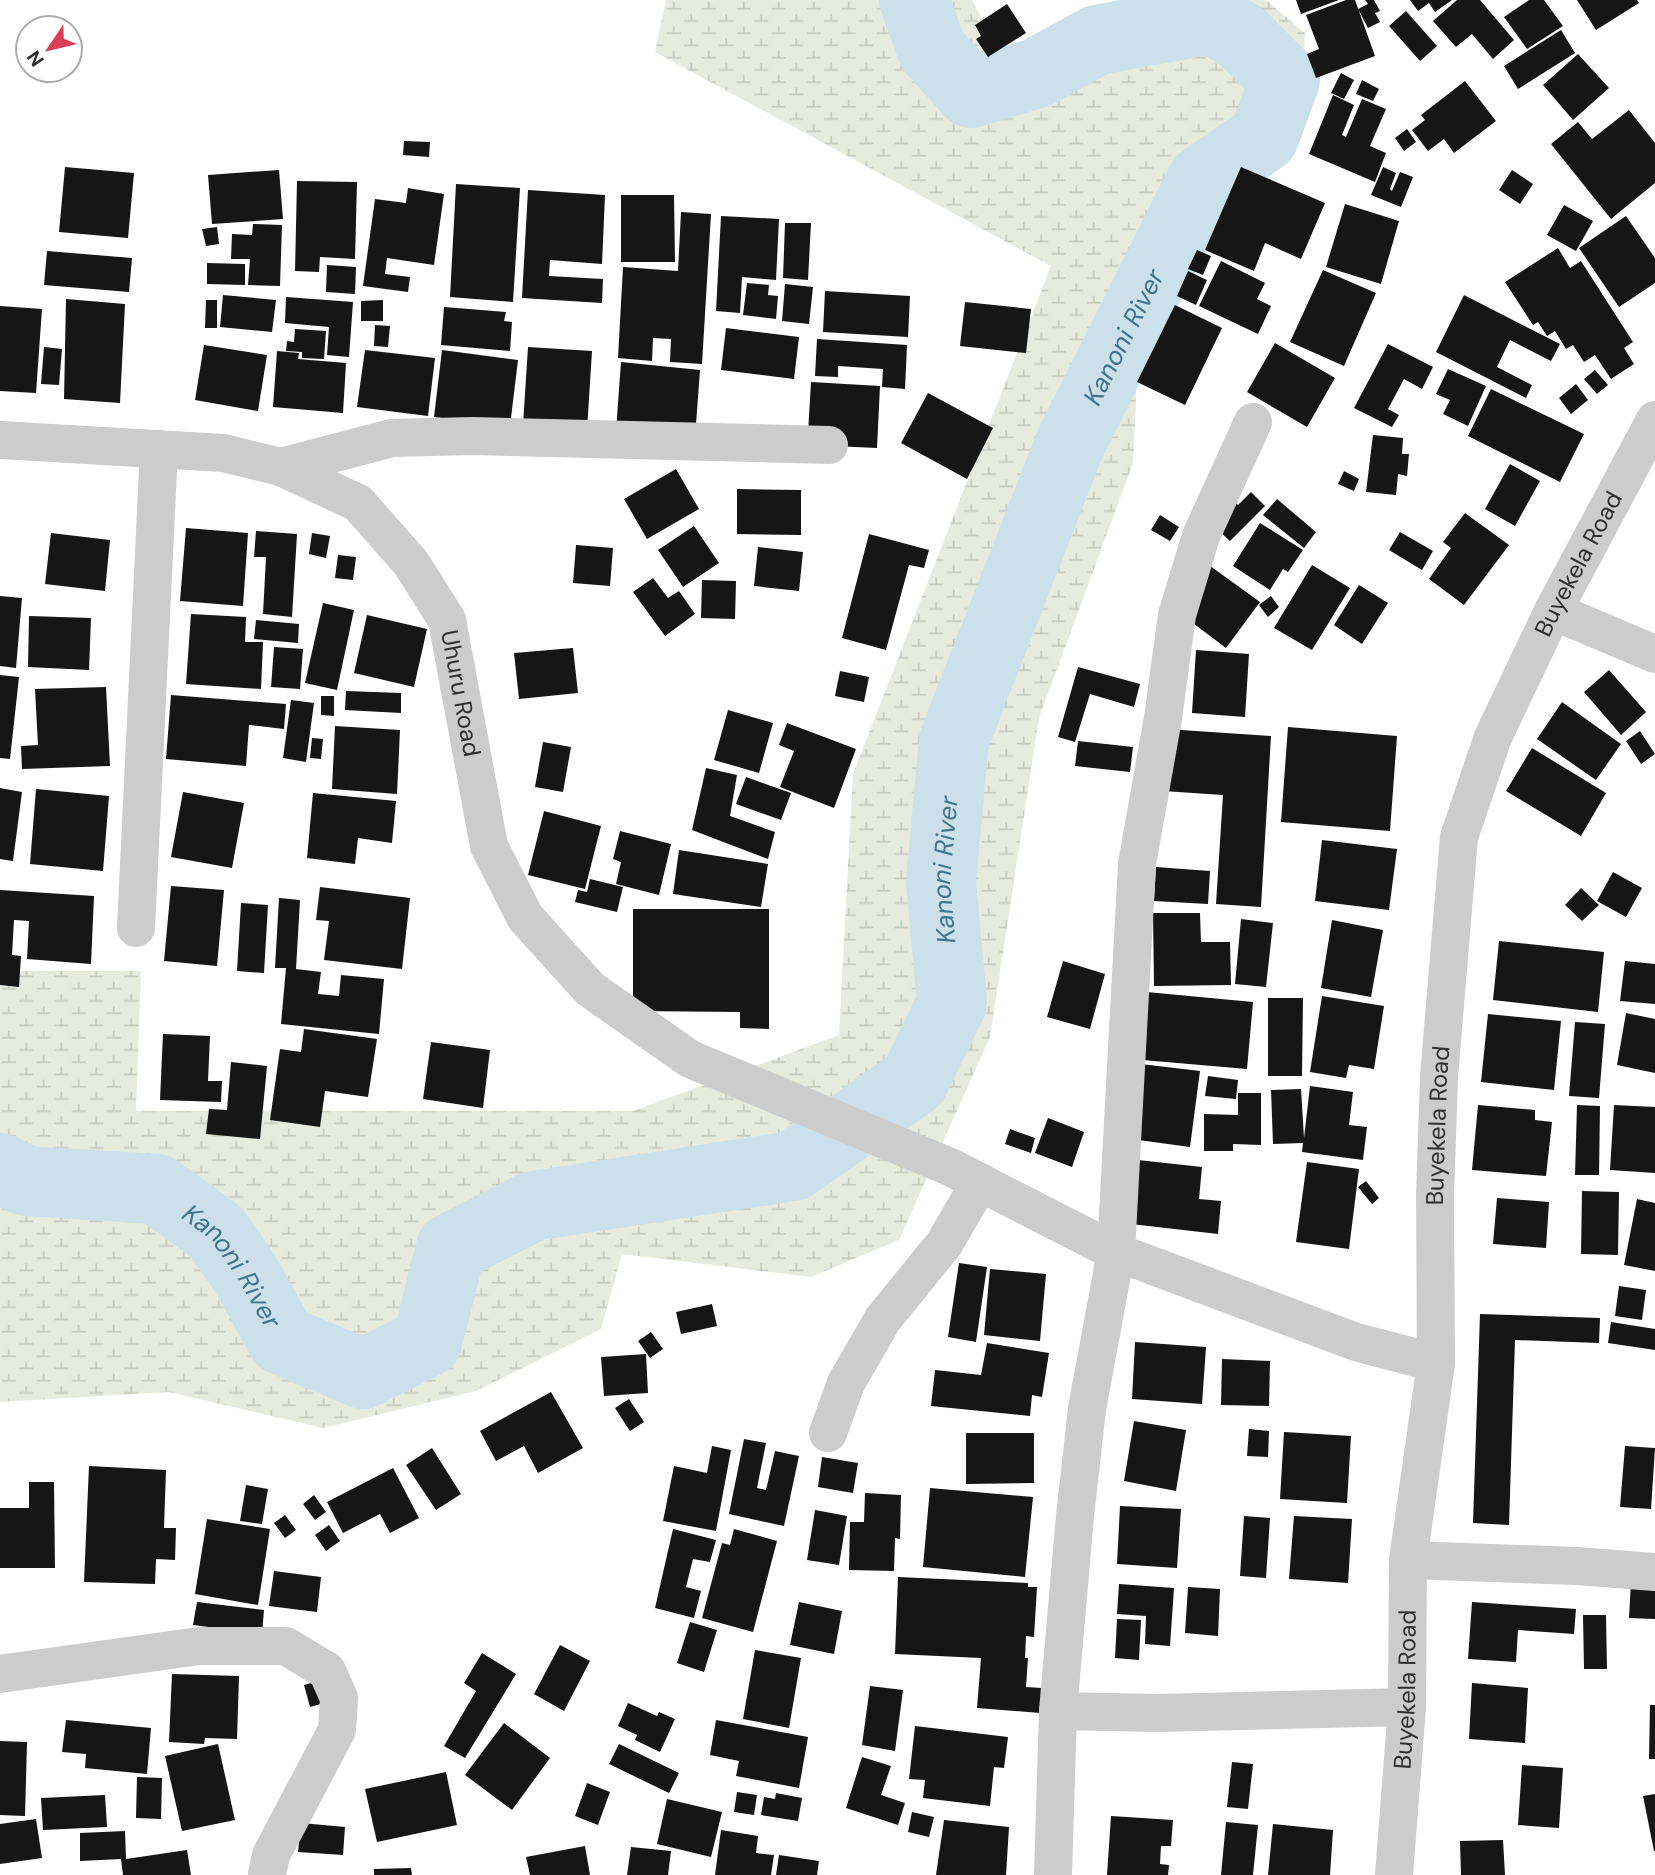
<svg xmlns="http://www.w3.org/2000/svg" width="1655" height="1875" font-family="'DM Sans',sans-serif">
<defs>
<pattern id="wetland-marsh" width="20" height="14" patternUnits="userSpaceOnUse" patternTransform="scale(1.75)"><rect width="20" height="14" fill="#e6ebde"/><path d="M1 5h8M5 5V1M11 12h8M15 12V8" fill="none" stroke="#c6cabf"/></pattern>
</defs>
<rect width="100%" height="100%" fill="#fff"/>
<path fill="url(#wetland-marsh)" d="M666 0H972L1004 60 1117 0H1266L1305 33 1302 104 1213 235 1137 382 1133 463 1039 718 990 1037 899 1240 811 1277 622 1254 601 1329 476 1391 323 1428 169 1392 0 1402V971H141L136 1111H633L839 1035 853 774 1051 266 655 52Z"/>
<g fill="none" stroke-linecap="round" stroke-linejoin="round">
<path stroke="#cbe0ea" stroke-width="70" id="s1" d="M0 1168 26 1181 157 1189 216 1232 246 1275 282 1340 363 1374 427 1342 451 1248 533 1206 793 1166 914 1081 952 1003 941 882 954 740 1070 444 1202 180 1264 137 1285 80 1241 36 1211 19 1097 40 1037 73 971 93 932 50 914 0"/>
</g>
<path fill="#161616" d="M1296 0H1339L1301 14Z
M1346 0H1355L1375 56 1316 78 1307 54 1319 49 1306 15Z
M1365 0H1374L1380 11 1375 13 1380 22 1368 28 1358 9 1368 4Z
M1410 0H1452L1435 12 1429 3 1418 11Z
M1457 0H1480L1514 40 1493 59 1472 34 1456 47 1433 21Z
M1529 0H1544L1563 26 1527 49 1504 17Z
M1577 0H1637L1639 3 1596 30Z
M1007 4 1026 33 988 57 976 39 981 36 975 25Z
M1406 11 1437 46 1420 61 1389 26Z
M1561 30 1575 53 1518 89 1504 66Z
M1578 54 1609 88 1573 120 1543 85Z
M1341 73 1354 80 1344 99 1331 93Z
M1362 80 1379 89 1373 101 1356 94Z
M1465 81 1496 121 1454 153 1444 139 1428 151 1412 130 1425 120 1421 115Z
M1333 95 1354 105 1342 135 1346 137 1362 99 1386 109 1370 146 1386 153 1375 182 1309 154Z
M1629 110 1655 143V183L1611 219 1551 144 1578 122 1592 139Z
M1407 129 1416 142 1404 151 1395 138Z
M404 141 430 142 429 157 403 155Z
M65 167 134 173 128 238 59 232Z
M1241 167 1325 203 1301 259 1265 243 1254 271 1205 250Z
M1383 167 1396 173 1390 189 1392 191 1400 172 1413 177 1401 207 1371 195Z
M279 170 283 219 212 224 208 175Z
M1512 170 1533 184 1520 204 1499 190Z
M297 181 357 182 355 259 320 257 319 272 295 271Z
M456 184 520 188 513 302 450 297Z
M408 188 444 194 434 265 387 258 385 274 410 277 408 292 363 286 375 199 406 203Z
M528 190 605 195 602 264 550 260 549 276 603 279 602 303 522 298Z
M621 195H674L675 262H621Z
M1345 204 1399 221 1381 284 1326 267Z
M1564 205 1593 221 1576 251 1547 235Z
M681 212 711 214 702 364 670 362 671 339 653 338 652 361 618 358 623 267 678 271Z
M721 216 779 219 776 280 742 277 740 313 716 311Z
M1626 216 1655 258V283L1619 307 1579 248Z
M785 223H811L808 280 783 278Z
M253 224 282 225 280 286 248 285 250 259H231L232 234 252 235Z
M217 227 219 244 206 246 202 229Z
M1558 248 1570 268 1581 261 1633 342 1624 348 1634 364 1611 379 1595 355 1584 362 1573 345 1566 349 1555 331 1547 336 1538 322 1533 325 1505 282Z
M1197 250 1211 256 1203 275 1188 269Z
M47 251 132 258 129 292 44 285Z
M1221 261 1265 283 1257 299 1271 306 1258 334 1199 306Z
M207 263 245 264V285L207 284Z
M327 265 356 267 355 294 326 292Z
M1323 270 1376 293 1344 366 1290 342Z
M1188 271 1207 280 1196 305 1177 296Z
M747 283 769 285 768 295 778 296 776 319 743 315Z
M785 284 813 287 809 324 782 321Z
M825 291 910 296 908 337 823 332Z
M223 295 276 300 272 332 220 327Z
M1464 295 1560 344 1551 361 1510 340 1497 367 1532 385 1526 398 1436 352Z
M286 297 353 302 349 357 327 355 329 327 285 323Z
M66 299 125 304 120 403 64 399Z
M206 300H217V328H205Z
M383 300V321H361V301Z
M965 302 1031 309 1026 353 960 346Z
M1175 305 1222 328 1185 405 1137 382Z
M0 306 42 309 36 393 0 391Z
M444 307 506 312 504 321 512 322 510 351 441 345Z
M375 325 390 326 388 347 374 346Z
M726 328 799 337 794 379 721 370Z
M295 329 326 331 324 359 302 358V352L286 351 287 341 294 342Z
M817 339 907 345 905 389 882 387 883 369 838 366V377L815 376Z
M1275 343 1335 378 1307 427 1247 392Z
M1388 344 1433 367 1422 389 1404 379 1388 409 1399 415 1392 427 1354 408Z
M204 345 267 355 258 411 195 400Z
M44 347 62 349 59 385 41 384Z
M528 347 592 351 587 430 523 425Z
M365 350 435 358 428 416 357 407Z
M442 350 518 360 510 426 434 417Z
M277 351 299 353 298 359 346 363 343 413 273 407Z
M621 362 700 370 695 438 616 431Z
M1448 369 1486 386 1468 426 1443 414 1450 400 1436 394Z
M1595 370 1608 385 1597 394 1584 379Z
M811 382 880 386 877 448 833 446 808 433Z
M1576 384 1588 400 1571 414 1559 398Z
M1491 389 1584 434 1560 482 1468 436Z
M928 393 993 428 967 479 901 443Z
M1373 435 1403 438 1402 454H1409L1407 476 1398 474 1396 495 1366 492Z
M1510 464 1540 481 1515 526 1485 509Z
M676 469 699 509 647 539 624 499Z
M1344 471 1359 479 1354 491 1338 484Z
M737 489 801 490V535L737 534Z
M1251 492 1265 506 1230 541 1217 529 1230 497 1238 505Z
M1277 499 1316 532 1304 548 1263 515Z
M1465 513 1509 545 1464 605 1429 579 1451 548 1443 542Z
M1160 515 1179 527 1170 541 1151 530Z
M1260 523 1303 550 1288 572 1283 569 1270 590 1233 566Z
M694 526 719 563 683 587 658 550Z
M186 528 248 533 243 606 180 601Z
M256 531 297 534 292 617 263 614 266 557H254Z
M1400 532 1433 551 1422 570 1389 550Z
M51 533 110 540 105 591 45 584Z
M312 533 330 536 326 558 309 554Z
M869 534 929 550 924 568 909 565 886 650 842 638Z
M576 545 613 548 610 586 573 583Z
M758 547 803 552 799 591 754 586Z
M338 555 356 557 353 580 335 578Z
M1206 563 1260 602 1226 648 1173 608Z
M1312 565 1350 588 1312 650 1274 628Z
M653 578 668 598 679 591 695 614 665 636 633 592Z
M702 580 736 581 735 619 701 618Z
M1359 585 1388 603 1362 644 1334 625Z
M0 596 22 598 16 668 0 666Z
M1271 596 1279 607 1268 617 1259 605Z
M323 603 354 610 337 690 305 683Z
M191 614 246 617 245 642H263L261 689 186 684Z
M367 615 427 629 414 687 354 673Z
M29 616 91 618 89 670 28 667Z
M256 620 299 624 298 643 254 639Z
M274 647 303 649 300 689 271 687Z
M573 648 578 693 519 699 514 653Z
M1196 650 1249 654 1245 717 1192 713Z
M1078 667 1140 684 1134 707 1090 694 1075 742 1058 737Z
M1609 670 1646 712 1621 735 1584 692Z
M840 671 869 677 864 702 835 696Z
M0 675 19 677 10 759 0 758Z
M106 687 110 766 22 769 21 746 38 745 35 689Z
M346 691 401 693V713L345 710Z
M171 695 286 704 284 729 249 725 246 766 166 759Z
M321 696H334V716L321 715Z
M291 700 314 703 306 762 283 758Z
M1562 702 1621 744 1596 780 1537 739Z
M728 710 773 723 759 773 714 760Z
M787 723 856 749 834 808 780 787 794 751 779 745Z
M335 726 400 730 397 794 332 789Z
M1288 727 1397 736 1390 831 1281 822Z
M1166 729 1271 736 1261 907 1216 904 1223 795 1163 791Z
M1640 731 1655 754 1641 764 1626 741Z
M312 738 323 739 321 759 310 758Z
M1078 741 1133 747 1130 772 1075 766Z
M543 742 571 747 563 792 535 787Z
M1532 748 1606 793 1581 836 1506 791Z
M706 768 737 775 730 816 775 832 768 859 692 830Z
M746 777 791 793 781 820 736 804Z
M0 788 22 792 13 861 0 859Z
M36 789 109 796 103 871 30 864Z
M183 792 244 803 232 868 171 857Z
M313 793 396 801 392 843 358 838 355 864 307 858Z
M544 811 601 826 585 889 528 875Z
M620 831 671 844 659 895 616 884 621 862 613 859Z
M1322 840 1397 849 1389 910 1315 901Z
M679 850 768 864 761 907 673 894Z
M1156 867 1210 871 1208 904 1154 901Z
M1613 872 1642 888 1626 917 1597 901Z
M590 879 623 887 617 912 575 902 578 890 587 892Z
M171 886 224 890 217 966 164 961Z
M320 887 410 898 402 969 324 960 329 921 316 920Z
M1581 888 1599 905 1582 921 1565 905Z
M0 890 94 896 91 964 27 959 29 921 14 920 12 955 21 956 19 987 0 985Z
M279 898 300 900 296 969 321 972 318 994 339 996 341 975 384 979 379 1034 281 1024 286 968H275Z
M241 903 268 905 264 973 237 971Z
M633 909H769V1029L740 1028V1012L633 1011Z
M1153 913H1200L1201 942H1230L1231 985 1154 986Z
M1241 919 1273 923 1266 987 1235 984Z
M1332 920 1383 930 1371 997 1321 988Z
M1499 941 1604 952 1598 1012 1493 1000Z
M1063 961 1105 974 1090 1029 1047 1017Z
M1625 961 1655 964V1004L1620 1001Z
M1136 991 1253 1002 1247 1069 1131 1059Z
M1322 996 1384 1006 1374 1069 1349 1065 1346 1078 1310 1072Z
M1268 998H1303L1302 1076H1268Z
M1626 1013 1655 1019V1073L1617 1065Z
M1488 1014 1561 1021 1554 1090 1481 1082Z
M1575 1022 1605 1024 1599 1098 1569 1096Z
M304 1029 377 1039 368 1097 325 1091 320 1127 270 1120 280 1049 301 1052Z
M163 1034 210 1036 208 1081H222L221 1102 160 1100Z
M431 1042 490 1050 483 1108 423 1099Z
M231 1062 267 1066 260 1139 206 1134 209 1109 227 1110Z
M1141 1064 1200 1071 1190 1147 1131 1139Z
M1208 1076 1238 1080 1236 1099 1205 1096Z
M1310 1086 1353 1092 1349 1125 1367 1127 1363 1160 1302 1152 1303 1143 1273 1144 1271 1090 1301 1089 1304 1138Z
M1238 1093H1261V1145L1233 1144V1151H1204V1114L1238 1115Z
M1478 1105 1535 1110V1120L1552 1122 1546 1176 1472 1170Z
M1577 1105 1600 1106 1599 1175H1575Z
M1614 1105 1655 1107V1173L1610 1170Z
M1048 1118 1084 1132 1072 1167 1035 1153Z
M1010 1129 1035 1138 1031 1153 1005 1144Z
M1138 1160 1202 1167 1199 1199 1221 1201 1218 1234 1131 1224Z
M1307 1162 1359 1169 1349 1249 1296 1242Z
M1366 1181 1379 1198 1372 1204 1358 1187Z
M1582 1191 1619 1192 1618 1255 1581 1254Z
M1497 1198 1549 1202 1546 1248 1493 1244Z
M1637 1199 1655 1203V1271L1624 1265Z
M959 1263 987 1267 976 1342 948 1337Z
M990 1269 1046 1274 1040 1341 984 1335Z
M1619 1286 1646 1290 1642 1320 1615 1316Z
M712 1304 717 1326 681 1334 676 1312Z
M1480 1314 1600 1318 1599 1343 1515 1340 1509 1525 1473 1523Z
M1611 1322 1655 1329V1350L1608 1343Z
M651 1332 663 1349 650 1358 638 1341Z
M1135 1342 1206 1347 1202 1404 1132 1399Z
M987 1343 1049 1353 1042 1397 1032 1395 1030 1416 931 1406 935 1370 981 1375Z
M646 1354 648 1393 604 1396 601 1357Z
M1222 1359 1270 1361 1269 1406 1221 1405Z
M551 1392 583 1448 538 1473 524 1446 496 1461 480 1431Z
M629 1399 644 1422 630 1431 615 1408Z
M1134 1421 1186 1430 1176 1491 1124 1481Z
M1249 1429 1269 1431 1268 1457 1247 1456Z
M1284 1432 1351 1436 1347 1503 1280 1499Z
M966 1433H1034V1483L966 1484Z
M744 1439 766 1443 757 1488 766 1490 775 1451 799 1456 784 1526 729 1514Z
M712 1446 731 1450 716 1531 663 1521 674 1466 707 1473Z
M1625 1446 1655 1448 1651 1509 1620 1507Z
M432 1448 461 1494 436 1510 406 1465Z
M822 1457 858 1463 853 1493 818 1487Z
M89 1466 166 1470 164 1528H176L175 1560 156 1559 155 1584 84 1582Z
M393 1468 419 1518 390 1533 380 1514 343 1533 327 1502Z
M29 1482H54L55 1568H0V1508H29Z
M246 1485 268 1489 262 1524 240 1521Z
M930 1488 1033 1497 1025 1577 923 1567Z
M865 1493 901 1495 900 1539 895 1538 894 1571 849 1570 850 1522H864Z
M314 1495 326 1512 315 1520 303 1504Z
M1120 1506 1181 1509 1177 1568 1117 1564Z
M815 1510 847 1516 839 1565 807 1560Z
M285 1515 296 1530 285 1538 274 1523Z
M1244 1516 1270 1518 1266 1578 1240 1576Z
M1294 1516 1352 1519 1348 1583 1289 1579Z
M207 1519 270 1529 258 1605 195 1594Z
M329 1525 340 1541 326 1551 315 1535Z
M673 1529 716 1540 710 1562 693 1559 686 1587 701 1591 694 1618 655 1608Z
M734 1529 777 1541 753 1632 702 1618 722 1543 730 1545Z
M274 1571 321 1577 317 1612 269 1606Z
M898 1577 1028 1583V1587H1037L1034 1637 1026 1636 1025 1658H1028L1026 1687 1042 1688 1040 1713 977 1708 981 1658 895 1654Z
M1631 1581 1655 1582V1619L1629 1618Z
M1119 1584 1174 1588 1170 1646 1145 1644 1146 1616 1117 1614Z
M1188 1587 1220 1589 1218 1636 1185 1633Z
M197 1602 264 1610 262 1634 193 1625Z
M799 1602 842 1611 834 1654 790 1645Z
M1472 1602 1576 1609 1574 1634 1518 1630 1516 1662 1468 1659Z
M1583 1615H1606L1607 1669H1584Z
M1117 1619 1141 1620 1139 1660 1115 1658Z
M690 1622 717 1630 704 1672 677 1663Z
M560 1645 590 1661 564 1711 534 1694Z
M755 1650 801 1658 789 1728 743 1719Z
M482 1653 516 1674 465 1758 444 1746 476 1691 464 1683Z
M172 1674 239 1676 237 1739 205 1738 204 1744 169 1742Z
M322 1680 328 1702 310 1707 304 1685Z
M1472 1683 1528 1688 1525 1743 1469 1739Z
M870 1686 903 1690 895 1751 862 1745Z
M628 1703 657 1716 659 1712 675 1719 660 1752 635 1740 637 1735 618 1726Z
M1650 1705H1655V1759H1649Z
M66 1720 151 1728 147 1774 85 1768 86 1754 62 1752Z
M716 1720 808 1737 799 1788 736 1776 739 1761 710 1755Z
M504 1723 550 1758 512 1810 465 1775Z
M915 1726 1008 1737 1004 1768 994 1767 990 1806 923 1798 925 1780 909 1779Z
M0 1741 27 1742 25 1816 0 1815Z
M218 1744 235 1820 182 1831 165 1756Z
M619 1744 679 1773 669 1793 609 1764Z
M862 1757 891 1766 881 1795 905 1803 898 1825 846 1808Z
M1232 1762 1253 1764 1248 1809 1227 1807Z
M1522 1765 1563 1768 1559 1828 1518 1825Z
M446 1772 457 1825 377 1842 365 1789Z
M137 1777 162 1778 161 1819 136 1818Z
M587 1783 610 1792 598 1825 575 1816Z
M737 1792 757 1795 754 1815 734 1812Z
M776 1793 802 1798 798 1821 761 1815 764 1797 775 1799Z
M1655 1794V1851H1654L1643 1796Z
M105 1795 107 1827 43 1830 41 1798Z
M667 1799 722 1812 711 1857 657 1844Z
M912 1812 934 1817 929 1837 908 1832Z
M1111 1816 1173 1820 1171 1846H1161L1160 1864 1169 1865 1168 1875H1107Z
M36 1819 42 1858 0 1864V1824Z
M944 1820 1009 1827 1006 1875H936Z
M1226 1822 1258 1825 1253 1875H1221Z
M301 1823 345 1827 343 1855 298 1852Z
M1273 1824 1333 1830 1330 1875H1268Z
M721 1830 758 1836 756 1853 774 1855 771 1875H715Z
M125 1831 126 1859 187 1850 191 1875H123L121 1859 80 1861V1833Z
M1503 1840 1505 1875H1461L1460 1841Z
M585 1846 590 1875H530L526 1857Z
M631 1847 671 1851 668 1875H627Z
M779 1855 819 1861 817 1875H776Z
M411 1868 412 1875H374V1869Z"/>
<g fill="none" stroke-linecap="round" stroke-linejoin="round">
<g stroke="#ccc" stroke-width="38">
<path id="s2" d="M0 440 223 453 281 467 358 503 411 563 447 620 489 846 525 917 590 989 690 1059 950 1167 1116 1252 1356 1342 1436 1363"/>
<path d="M281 467 392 438 473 436 829 445"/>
<path d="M1553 611 1655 654"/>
<path d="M136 928 159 449"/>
<path d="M828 1433 846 1383 883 1319 944 1244 980 1182"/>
<path d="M1408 1560 1577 1566 1655 1572"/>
<path d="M0 1674 199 1646H286L327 1671 339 1698 337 1730 271 1855 267 1875"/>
<path d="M1058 1711 1158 1713 1407 1707"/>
<path d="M1053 1875 1058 1711 1075 1516 1087 1409 1116 1252 1137 864 1163 718 1177 615 1201 536 1253 422"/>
<path id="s3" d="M1394 1875 1407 1707 1408 1560 1436 1363 1435 1196 1439 1077 1459 837 1493 737 1553 611 1655 420"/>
</g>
</g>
<g text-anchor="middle" stroke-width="7" stroke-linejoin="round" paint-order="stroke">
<g font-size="24" fill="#2f2f2f" stroke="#fff">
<text dy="8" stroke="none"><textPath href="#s3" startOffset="1340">Buyekela Road</textPath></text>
<text dy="8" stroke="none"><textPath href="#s2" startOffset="590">Uhuru Road</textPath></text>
<text dy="8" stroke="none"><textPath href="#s3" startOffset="752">Buyekela Road</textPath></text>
<text dy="8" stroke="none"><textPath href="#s3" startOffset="186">Buyekela Road</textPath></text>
</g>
<g font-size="26" font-style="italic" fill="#42758c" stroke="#fff">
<text dy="9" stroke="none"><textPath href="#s1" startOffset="1908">Kanoni River</textPath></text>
<text dy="9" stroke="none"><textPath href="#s1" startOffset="1340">Kanoni River</textPath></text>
<text dy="9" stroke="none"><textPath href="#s1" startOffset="270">Kanoni River</textPath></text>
</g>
</g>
<g transform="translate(49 49) rotate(235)"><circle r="33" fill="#ffffff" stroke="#acacac" stroke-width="2"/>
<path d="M0-5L12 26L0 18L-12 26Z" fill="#da3d55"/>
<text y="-10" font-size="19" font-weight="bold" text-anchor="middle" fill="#2f2f2f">N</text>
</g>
</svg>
